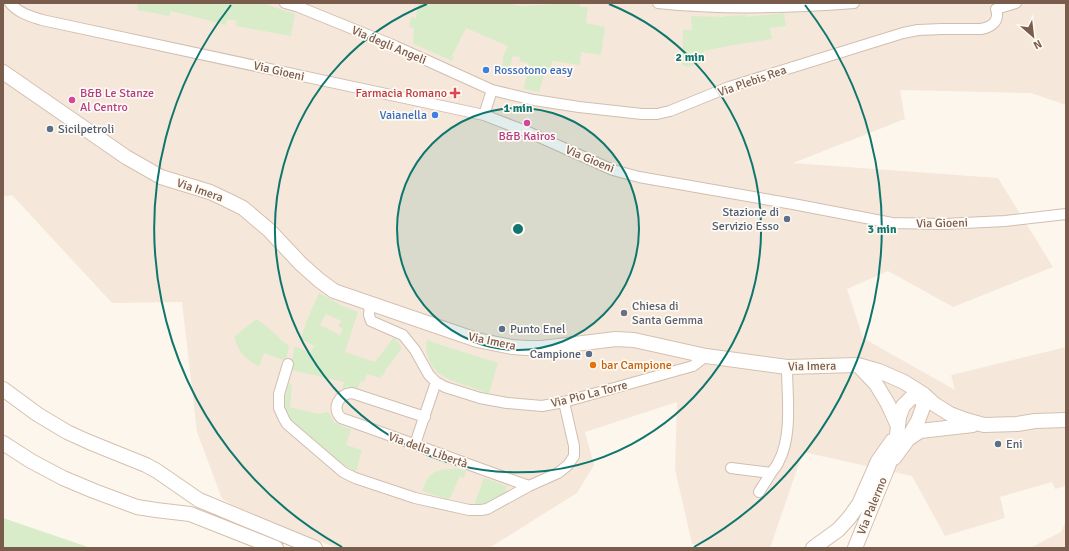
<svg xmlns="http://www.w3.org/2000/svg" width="1069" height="551" font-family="Signika,sans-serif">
<rect width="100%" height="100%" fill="#fdf6ec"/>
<path fill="#f5e8da" d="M3 3H1066V105L1031 93 900 90 905 119 793 163 998 178 1053 267 953 307 888 271 847 289 863 338 955 390 951 375 1066 347V486L1055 489 1052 482 1000 497 1005 518 945 536 912 476 803 452 770 548H710L692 544 675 469 677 402 585 432 594 465 577 493 489 548H337L266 521 236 507 222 499 197 432 182 302 112 303 12 195 3 197Z
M1066 521V548H1030L1061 532Z"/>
<path fill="#d8ecc9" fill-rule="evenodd" d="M138 3H262L295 14 291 36 236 26 237 21 227 19 226 25 171 11 169 16 137 10Z
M418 3H506L521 6 579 3 580 7H588L586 23 605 27 601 55 581 52 580 65 552 61 551 68 545 71 539 92 524 89 529 63 519 61 520 57 513 56 508 73 502 71 503 56 508 46 466 28 452 56 454 57 452 61 414 44 413 42 414 28 409 27 411 17 416 18Z
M784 13 786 26 770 28 772 39C749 43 726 46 704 51L703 55 701 56V63L688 67 682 65 683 30H692L691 16 725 17V16L746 15V17Z
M319 293 341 305 358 312 345 352 375 362 394 337 402 348 384 372 385 373 383 376 381 375 380 378 367 374 364 382 361 381 357 390 342 389 344 382 291 370 290 369 295 346 310 353 314 346 301 339C305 323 312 309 319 293ZM326 314 341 321 338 326 343 329 340 335 320 325Z
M256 319C268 325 278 338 289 346L286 361 264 353 259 367C243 356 241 356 234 337Z
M428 339 432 342 498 363 489 394C476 388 447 381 437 372 432 367 429 361 427 353 426 348 425 343 428 339Z
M288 383 292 384 290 407 318 414 327 412 329 413 334 422 351 430 346 445 362 450 356 472 340 462 287 416 283 408Z
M460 469 466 471 464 478 460 476 450 498 447 499 422 491C424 486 426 480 429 477 436 468 450 469 460 469Z
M484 478 507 486 504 495 480 506 474 505Z
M3 518 91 548H3Z"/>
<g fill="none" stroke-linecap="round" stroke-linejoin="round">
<defs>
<path id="street" d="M10 3C18 13 30 16 42 20L484 115 528 132 613 170 639 177 793 204 892 223 944 224 1005 221 1066 214
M285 3 299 7 395 46 492 90 534 100 579 107 642 114H657L670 111 729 87 903 33 918 30 942 29H981C992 27 1000 21 996 9
M658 3C723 10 789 8 854 3
M996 9 1016 3
M484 115 492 90
M370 303 369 315 371 321 403 335 415 350 429 375 436 382 445 387 480 398 507 403 542 406 564 402 693 366 706 356
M288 364 279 394V408L284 419 287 424 343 472 355 478 415 498 469 510H481L487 509 529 486 558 473 568 465 574 456V446L564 402
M425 417 352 393C339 394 331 408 341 418 404 440 466 464 529 486
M415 444 436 382
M731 468 771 473C773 470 776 467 778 463 793 436 787 397 787 367
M759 492 771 473"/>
<path id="secondary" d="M3 72 126 157 161 177 210 192 227 200 243 208 269 230 301 264 319 280 334 291 477 340 512 347 527 348H542L616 339 634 340 706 356 787 367 858 365 879 371 904 382 923 394 934 404 950 414 966 420 984 425 1017 424 1035 421 1066 420
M858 365 876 384 888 404 898 426
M3 389 37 414 67 432 89 442 146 465 157 471 199 500 315 548
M908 438 918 421 923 407V394
M3 443 31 461 63 478 94 491 137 507 156 510 190 514 276 548
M894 458 908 439 920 431 973 425
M813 548 838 530 849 518 859 504 878 461 892 441
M855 548 889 464 897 435 899 417 903 406 911 398 923 394"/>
</defs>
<use href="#street" stroke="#d1beb0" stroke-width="12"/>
<use href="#secondary" stroke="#d6c0b0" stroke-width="16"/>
<use href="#street" stroke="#fff" stroke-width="10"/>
<use href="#secondary" stroke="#fff" stroke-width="14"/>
</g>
<circle cx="518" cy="229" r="121" fill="#0f766e" fill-opacity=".12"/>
<g fill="none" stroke="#0f766e" stroke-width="2">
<circle cx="518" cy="229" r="121"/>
<path d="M609 4A243 243 0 1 1 427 4"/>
<path d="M342 547A364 364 0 0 1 231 5M805 5A364 364 0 0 1 694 547"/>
</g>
<g fill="#3f7fe0" stroke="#fffaf3" stroke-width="1.5">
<circle cx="486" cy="70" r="4"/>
<circle cx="435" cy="115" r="4"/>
</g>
<path fill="#e0444e" stroke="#fffaf3" stroke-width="1.5" d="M453 87h4v4h4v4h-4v4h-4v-4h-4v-4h4z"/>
<g fill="#d1479c" stroke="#fffaf3" stroke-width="1.5">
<circle cx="72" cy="100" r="4"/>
<circle cx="527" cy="123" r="4"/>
</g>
<g fill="#5c6f8a" stroke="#fffaf3" stroke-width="1.5">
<circle cx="50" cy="129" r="4"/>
<circle cx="787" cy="219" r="4"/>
<circle cx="502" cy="329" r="4"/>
<circle cx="589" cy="354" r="4"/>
<circle cx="998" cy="444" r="4"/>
</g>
<circle fill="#6b7280" stroke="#fffaf3" stroke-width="1.5" cx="624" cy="313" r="4"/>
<circle fill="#e8710a" stroke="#fffaf3" stroke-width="1.5" cx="593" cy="365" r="4"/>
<g text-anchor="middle" stroke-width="3.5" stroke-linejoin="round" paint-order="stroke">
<g font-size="12" fill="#7a5c4d" stroke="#fffaf3">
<text transform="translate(389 45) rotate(23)" y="4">Via degli Angeli</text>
<text transform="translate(279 71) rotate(13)" y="4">Via Gioeni</text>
<text transform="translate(752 81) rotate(-19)" y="4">Via Plebis Rea</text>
<text transform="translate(590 159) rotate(23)" y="4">Via Gioeni</text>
<text transform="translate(200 190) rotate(19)" y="4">Via Imera</text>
<text transform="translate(942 223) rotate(-1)" y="4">Via Gioeni</text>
<text transform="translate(492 341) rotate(12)" y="4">Via Imera</text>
<text transform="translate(812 366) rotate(-1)" y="4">Via Imera</text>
<text transform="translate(589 394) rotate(-14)" y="4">Via Pio La Torre</text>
<text transform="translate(428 450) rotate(20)" y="4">Via della Libertà</text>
<text transform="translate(872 506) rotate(-68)" y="4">Via Palermo</text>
</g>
<g font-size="12" fill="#366cbe" stroke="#fffaf3" text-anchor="start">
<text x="494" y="74">Rossotono easy</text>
<text x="427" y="119" text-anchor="end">Vaianella</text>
</g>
<g font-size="12" fill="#b23c85" stroke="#fffaf3" text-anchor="start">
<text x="80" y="97">B&amp;B Le Stanze<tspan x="80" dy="14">Al Centro</tspan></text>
<text x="527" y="140" text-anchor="middle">B&amp;B Kairos</text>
</g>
<g font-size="12" fill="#be3a42" stroke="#fffaf3" text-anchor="end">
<text x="447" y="97">Farmacia Romano</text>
</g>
<g font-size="12" fill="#4e5e75" stroke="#fffaf3" text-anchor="start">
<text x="58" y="133">Sicilpetroli</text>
<text x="779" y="216" text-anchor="end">Stazione di<tspan x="779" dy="14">Servizio Esso</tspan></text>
<text x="510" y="333">Punto Enel</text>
<text x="581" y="358" text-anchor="end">Campione</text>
<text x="1006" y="448">Eni</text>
</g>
<g font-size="12" fill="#5b616d" stroke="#fffaf3" text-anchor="start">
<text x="632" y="310">Chiesa di<tspan x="632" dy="14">Santa Gemma</tspan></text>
</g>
<g font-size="12" fill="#c56008" stroke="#fffaf3" text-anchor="start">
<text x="601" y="369">bar Campione</text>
</g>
</g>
<circle cx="518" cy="229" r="6" fill="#0f766e" stroke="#fffaf3" stroke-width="2"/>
<g font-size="12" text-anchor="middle" font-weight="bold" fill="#0f766e" stroke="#fffaf3" stroke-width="3.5" stroke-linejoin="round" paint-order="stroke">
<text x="690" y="61">2 min</text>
<text x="518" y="112">1 min</text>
<text x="882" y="233">3 min</text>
</g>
<rect width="1069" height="551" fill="none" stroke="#7a5c4d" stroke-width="8"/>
<g transform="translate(1033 36) rotate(152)" stroke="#fffaf3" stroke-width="3" paint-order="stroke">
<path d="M0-3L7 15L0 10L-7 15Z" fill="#7a5c4d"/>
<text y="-6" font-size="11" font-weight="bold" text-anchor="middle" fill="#7a5c4d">N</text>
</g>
</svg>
